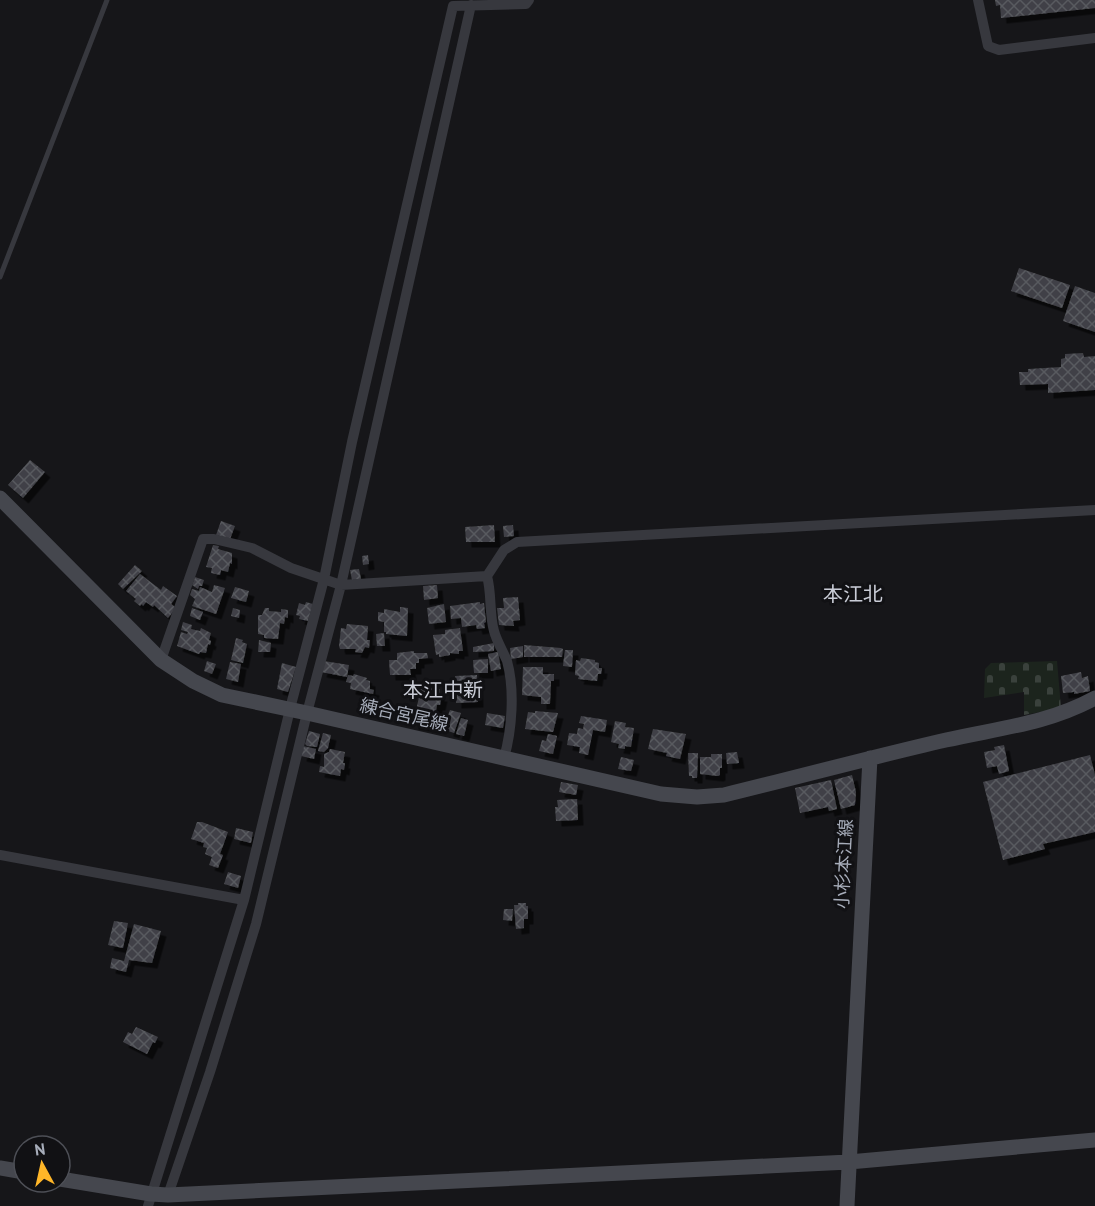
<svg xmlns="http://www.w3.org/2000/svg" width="1095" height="1206" font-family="'PT Sans','Noto Sans JP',sans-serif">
<defs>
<pattern id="cemetery-stones" width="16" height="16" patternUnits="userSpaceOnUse" patternTransform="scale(1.5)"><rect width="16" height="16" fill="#1c241d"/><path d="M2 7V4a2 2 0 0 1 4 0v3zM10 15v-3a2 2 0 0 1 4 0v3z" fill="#3a413c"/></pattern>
<pattern id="building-cross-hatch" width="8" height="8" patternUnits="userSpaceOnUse" patternTransform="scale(1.5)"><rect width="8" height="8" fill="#404146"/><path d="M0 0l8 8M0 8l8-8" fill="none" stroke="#595a5f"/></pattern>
<filter id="shadow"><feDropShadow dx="5.5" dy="5.5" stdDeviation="0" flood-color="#0009"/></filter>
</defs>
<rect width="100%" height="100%" fill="#161619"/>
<path fill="url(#cemetery-stones)" d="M1057 661 1061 708 1024 715V692L984 698 985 669 991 663Z"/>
<path fill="url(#building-cross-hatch)" filter="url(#shadow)" d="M995 0H1095V8L1001 18 1000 5 996 6Z
M1019 268 1070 285 1062 308 1011 291Z
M1075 286 1095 293V332L1063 321Z
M1083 353 1084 357 1095 356V390L1048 393V384L1020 385 1019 372H1028V369L1061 367V359L1065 358V354Z
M30 460 45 472 23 498 8 485Z
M221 521 235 526 230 539 216 535Z
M494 525 495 542H466L465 527Z
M513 525 514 536 504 537 503 526Z
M213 545 219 546 218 549 232 553V564L230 563 228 572 221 570 220 575 211 573 212 568 206 567Z
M368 555 369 564 363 565 362 556Z
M135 565 142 571 123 589 118 584Z
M359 569 361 579 352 580 350 570Z
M140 574 161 590 163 586 177 596 171 604 176 608 168 618 154 605 153 607 146 602 143 606 142 604 140 606 134 601 136 599 126 591Z
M195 577 204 580 202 586H199L198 589 192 585Z
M214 585 225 588 216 614 192 606 195 599 190 595 192 589 199 591 200 587 212 592Z
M437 585 438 598 424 600 423 586Z
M235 587 249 591 246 602 231 598Z
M518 597 520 620 513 621 514 626 499 625 497 608H504L503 598Z
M306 602 313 604 308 621 299 619 300 616 296 615 299 603 305 605Z
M480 602V604L484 603 486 622 484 623 485 628 477 629 476 625 462 627 461 618 451 619 450 606Z
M444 604 446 622 429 624 427 608Z
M400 607 408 608 407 636 386 634V632H384V622L378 621V612L384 613V609L400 612Z
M192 608 203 612 200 620 190 616Z
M233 608 240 610 239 618 231 616Z
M265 608H269V611L281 612V609L288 610V618L285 617 284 624 280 623 278 639 264 638V635L258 634V615H262Z
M183 622 192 625 191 629 200 631 201 628 211 633 209 640 211 641 210 645 208 644 206 653 200 652 199 654 177 646 181 632 187 634 188 632 181 630Z
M347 624 368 626 367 640H370L369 648 365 647 362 653 355 652 356 649H340L339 646 341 628 346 629Z
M460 628 463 651H459V654L450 653V655L439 657V654L436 655 433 635 445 634V630Z
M384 633 385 646H377L376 634Z
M236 638 243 640 242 642 247 644 243 663 231 660Z
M259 640 271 643 270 652H258Z
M494 643V651L473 652V647Z
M524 645 561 648 563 649 562 657H524Z
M523 646V657L511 659 510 648Z
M565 650H573L572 667 563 666Z
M414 651V653H427L428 658 419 659V663H416V669H410L411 675H390L389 660H397V653Z
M498 652 501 669 491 671 488 654Z
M581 658 595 660V662L599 663V668H602L601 674H598L597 681 578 679 579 676 575 675 576 660 580 661Z
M488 659V673H474L473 660Z
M207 661 216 664 212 674 204 671Z
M324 661 349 665 347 677 321 672Z
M230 662 241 664 238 682 226 679Z
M282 663 296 667 288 692 277 689Z
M523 667H543V674H554V681H551L550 704H541V697L522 695Z
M1081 672 1082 678 1088 676 1090 691 1074 694V692L1063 693 1061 676Z
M354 674 367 678 366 680 370 681V689L374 690 373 694 350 689 351 683 346 682 348 675 353 676Z
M477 675 478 702 456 703 455 676Z
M418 686 440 689 439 696H442L440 705H437L434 723H433L432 727 413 724 419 697 417 696Z
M450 710 461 713 454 733 448 731 450 719 447 718Z
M535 711 558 713 553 732 525 729 528 712 535 713Z
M487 713 505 716 503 728 485 725Z
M581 716 607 720 605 732 593 730 588 755 579 753 580 747 567 745 569 733 577 734 578 728 583 729 584 724 579 723Z
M461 718 468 720 464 736 456 734Z
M615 721 626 723 625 727 634 728 631 747 625 746V749L618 748 619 744 611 742Z
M653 729 686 734 680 759 666 756 667 753 648 749Z
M309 731 320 734 317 747 307 746 305 744Z
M323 733 331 735 328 748 324 752 318 751Z
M548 734 557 736 553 754 539 751 542 740 546 741Z
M1004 745 1009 771 999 774 997 766 987 768 984 752 995 750 994 747Z
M303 746 316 749 314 759 301 756Z
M330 749 345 752 343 763H345L344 770 341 769 340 776 319 772 320 766 324 767V754L329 752Z
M737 752 739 763 727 764 726 753Z
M688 753H698L697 778H692V776H689Z
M711 754H722V768H720V775L718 776 700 774V757H711Z
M1090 755 1095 775V832L1043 844 1045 849 1003 860 983 782Z
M621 757 634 760 631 771 618 769Z
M852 775 856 792 855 805 841 809 834 780Z
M831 780 837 809 829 811 828 807 800 813 795 788Z
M561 782 578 785 576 795 559 792Z
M577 799 578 820 556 821 555 807H558L557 800Z
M197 822H202L228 832 220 854 223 855 218 868 209 865 212 857 205 854 207 848 203 847 204 843 191 839Z
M236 828 253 832 251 843 234 839Z
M228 872 241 876 238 888 224 884Z
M518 903H526V906H528V919H524V928L516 929 514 905H518Z
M504 909H513L512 921 503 920Z
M114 921 128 923 123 948 108 945Z
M134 924 161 931 152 963 129 960 126 972 110 968 112 958 124 961Z
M136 1027 158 1037 155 1043 153 1042 147 1054 123 1042 128 1032 132 1034Z"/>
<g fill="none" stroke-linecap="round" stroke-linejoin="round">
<path stroke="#37383e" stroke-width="5" d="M0 277 107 0"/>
<path stroke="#37383e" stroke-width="10" d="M978 0 988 46 999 50 1095 38
M487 576C492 594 489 614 494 631 497 642 503 651 507 661 515 690 512 730 504 758
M161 660 203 539H214L252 548 291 568 341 585 487 576 504 550 517 542 1095 510
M0 855 244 900
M168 1195 210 1072 256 924 307 713 341 585 471 5
M148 1206 244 900 292 701 324 579 352 442 453 6 526 4 529 0"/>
<path stroke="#45474e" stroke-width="15" d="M0 498 161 660 193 681 222 695 307 713 661 794 697 797 724 795C798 777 872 757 946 740 999 728 1047 724 1095 698
M0 1168 24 1172
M60 1179 151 1194 168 1195 849 1162 1095 1140
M847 1206 870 758"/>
</g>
<g text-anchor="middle" stroke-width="6" stroke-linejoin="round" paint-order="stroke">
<g font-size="18" fill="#a7adba" stroke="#111114">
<text transform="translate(404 715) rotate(13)" y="6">練合宮尾線</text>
<text transform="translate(844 864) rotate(-87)" y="6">小杉本江線</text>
</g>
<g font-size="20" fill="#c9ccd6" stroke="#111114">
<text x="853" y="601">本江北</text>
<text x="443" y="697">本江中新</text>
</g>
</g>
<g transform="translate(42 1164) rotate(352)"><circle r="28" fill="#111114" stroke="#4d4f56" stroke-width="1.5"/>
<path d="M0-4.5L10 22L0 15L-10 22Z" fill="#ffb628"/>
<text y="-9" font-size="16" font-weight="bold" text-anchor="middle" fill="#a7adba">N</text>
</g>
</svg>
